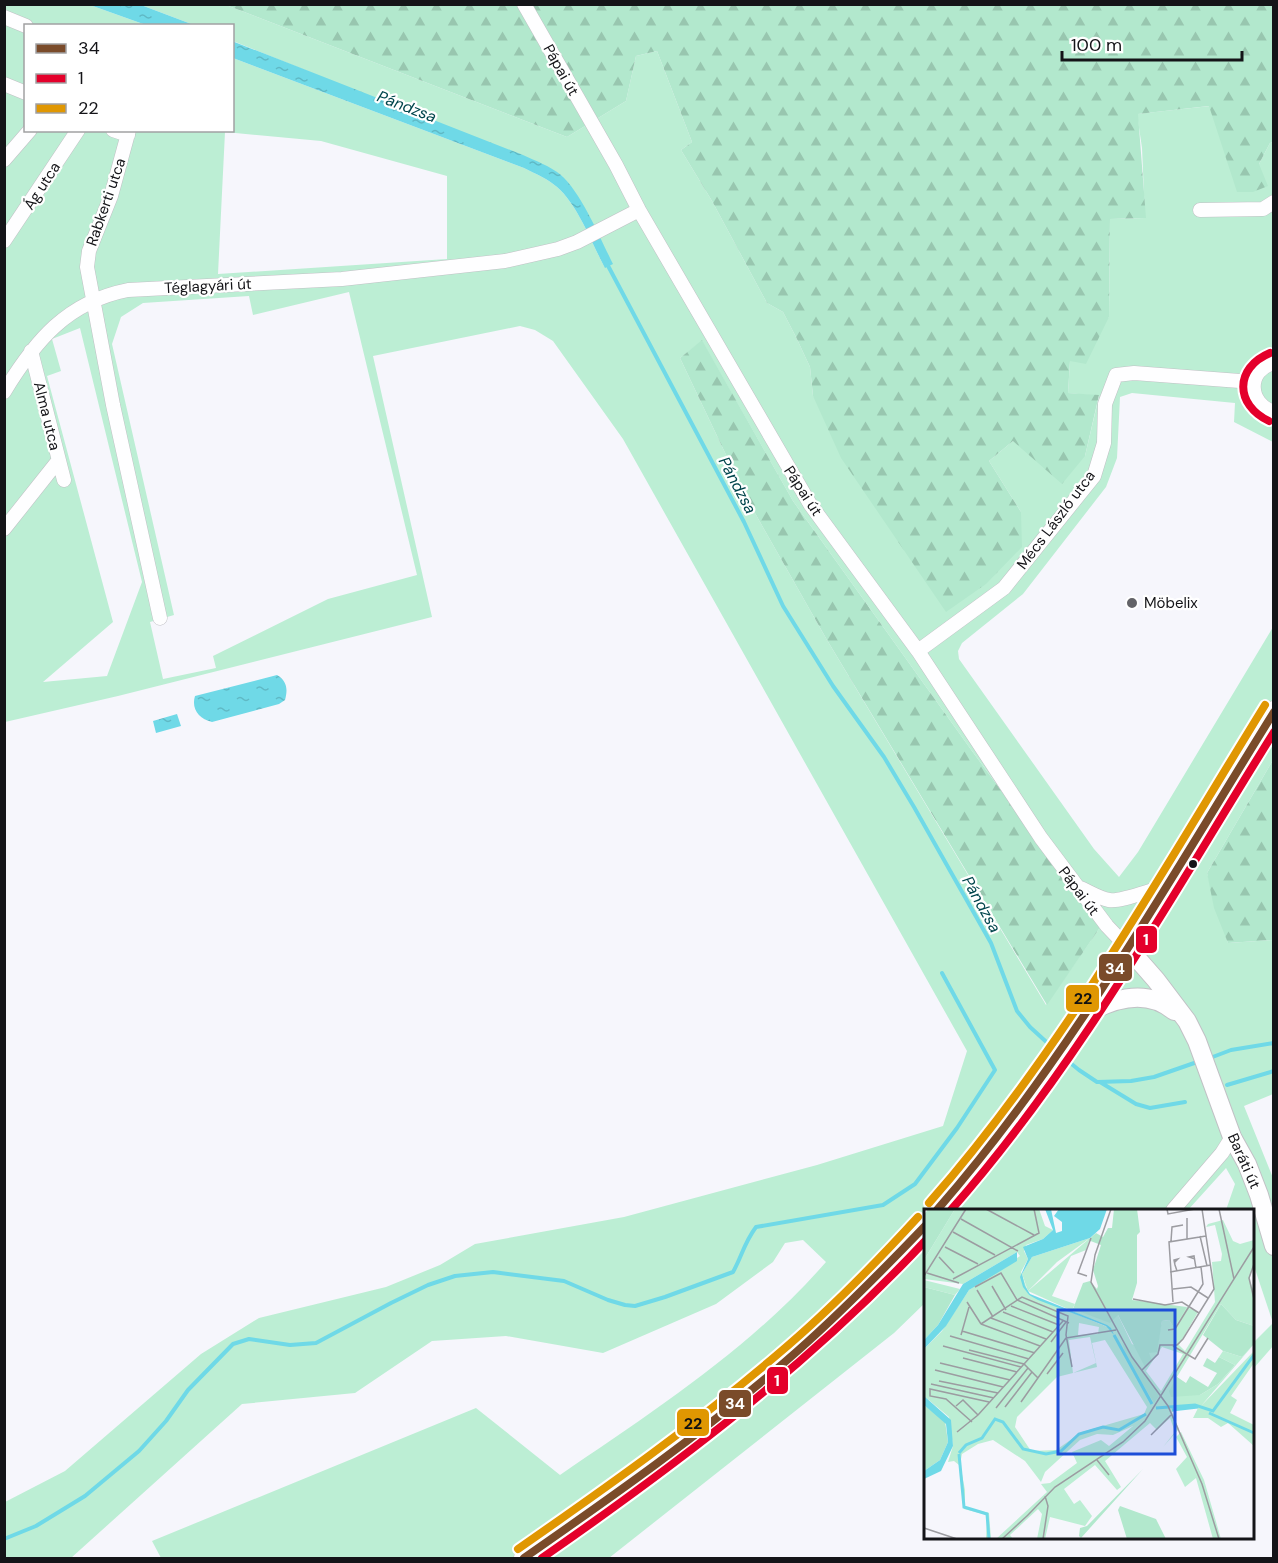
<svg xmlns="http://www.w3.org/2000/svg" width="1278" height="1563" font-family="'DM Sans',sans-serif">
<defs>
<pattern id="forest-firs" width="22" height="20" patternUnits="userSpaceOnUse" patternTransform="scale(1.5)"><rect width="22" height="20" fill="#b2e8cd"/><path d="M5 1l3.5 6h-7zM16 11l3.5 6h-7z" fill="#98c6af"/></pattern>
<pattern id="water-ripples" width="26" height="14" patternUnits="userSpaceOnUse" patternTransform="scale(1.5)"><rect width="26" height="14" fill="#6fd9e7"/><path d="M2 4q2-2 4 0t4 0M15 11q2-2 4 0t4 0" fill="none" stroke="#5fb9c5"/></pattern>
</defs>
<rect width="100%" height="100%" fill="#f6f6fc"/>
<path fill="#bceed4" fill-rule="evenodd" d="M5 5H90L146 25 26 26V130H232L233 58 524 168C536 174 548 179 557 187 578 205 592 244 605 268L562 176 553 170 233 41 232 26 194 25 141 5H226L567 137 626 101 636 56 657 51 692 142 681 150 712 201 767 303 783 312 796 337 810 367 813 396 1021 512 989 461 1013 441 1085 456 1099 396 1068 393 1070 361 1109 317 1110 219 1145 218 1142 148 1137 114 1210 106 1259 164 1270 143 1273 142V442L1234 422 1235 403 1132 393 1120 397 1117 458 1106 487 1023 594 962 643 958 651 959 659 1094 849 1119 877 1138 852 1273 627V760L1207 873 1228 943 1273 940V1094L1244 1106 1273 1178V1346L1253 1369V1343L1273 1323 1253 1263 1252 1210H1226L1235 1184 1226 1168 1188 1210H926L925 1303 894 1333 609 1558H161L152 1541 476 1408 560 1475C654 1411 751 1348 826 1262L803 1240 785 1243 773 1262 716 1304 603 1353 506 1336 432 1341 355 1393 242 1404 71 1558H5V1502L65 1471 201 1354 259 1318 386 1287 440 1265 475 1244 624 1217 817 1165 943 1126 967 1051 623 439 553 341 535 330 520 326 373 356 432 617 118 696 5 722ZM225 132 321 141 447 176V259L218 274ZM349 292 417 575 328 599 213 656 216 668 163 679 150 622 174 615 112 344 121 317 143 303 249 296 253 315ZM80 328 142 582 107 676 43 682 113 622 47 376 61 371 52 339ZM702 341 793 501 972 751 1101 926 1046 1005 827 640 747 499 680 358Z"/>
<path fill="url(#forest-firs)" d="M226 5H1273V142L1270 143 1259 164 1268 186 1253 192H1237L1209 106 1138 114 1146 218 1110 219 1109 317 1086 364 1070 361 1068 393 1099 395 1085 456 1062 484 1013 441 989 461 1021 512 1022 547 986 584 946 612 841 458 813 396 810 367 796 337 783 312 767 303 712 201 681 150 692 142 657 51 636 56 626 101 567 137Z
M702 340 793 501 972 751 1101 926 1047 1005 827 640 747 499 680 358Z
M1273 760V940L1228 943 1214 908 1207 873Z"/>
<path fill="url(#water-ripples)" d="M90 5H141L194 25H146Z
M232 41 523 155C536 161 550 166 561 175 582 194 600 238 613 264L605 268C592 244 578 205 557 187 548 179 536 174 524 168L233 58Z
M277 675C287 681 288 689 285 700L279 704 212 722C199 719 191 709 195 696Z
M177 714 181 726 156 733 153 721Z"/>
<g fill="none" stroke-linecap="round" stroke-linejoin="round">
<path stroke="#6fd9e7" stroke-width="4" d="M606 262 744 522 783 606 833 686 884 757 914 807 991 943 1017 1011 1030 1027 1053 1048
M1063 1057 1079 1070 1097 1082 1131 1081 1154 1077 1200 1061
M1210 1058 1231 1050 1274 1043
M1100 1082 1136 1104 1150 1108 1185 1102
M1227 1085 1274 1071
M4 1539 36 1526 85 1496 139 1451 166 1421 188 1390 233 1344 249 1339 290 1345 316 1343 391 1303 428 1285 455 1276 493 1272 564 1281 608 1300 625 1305 635 1306 665 1297 733 1272C742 1256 744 1243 756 1227L883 1205 915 1184 957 1128 995 1070 942 973"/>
<defs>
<path id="street" d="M524 4 616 165 639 210 810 504 918 651 1041 838 1107 926 1128 948
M4 17 26 26
M4 84 26 93
M113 130 128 135
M129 130 111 196 89 251 87 267 113 405 160 618
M4 160 30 130
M1200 210 1263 209 1274 202
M4 241 78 130
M31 351 64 480
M1274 363C1246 370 1248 404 1274 412
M4 392C35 341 67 302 128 290L342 279 505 261 558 249 577 242 639 210
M4 529 58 461
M918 651 1004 588 1094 476 1104 443 1105 404 1116 375 1134 373 1253 382
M1078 887C1088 891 1098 898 1109 900 1121 902 1150 890 1164 887
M1173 1210 1222 1153 1232 1137"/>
<path id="secondary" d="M1128 948 1156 980 1187 1021 1197 1041 1232 1137 1247 1164 1259 1195 1274 1246
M1086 1014C1114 998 1147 988 1174 1011"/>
<path id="primary" d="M937 1210 981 1160 1086 1014 1274 711
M524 1558C667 1459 810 1356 926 1224"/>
</defs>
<use href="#street" stroke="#c1c1c5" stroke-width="15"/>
<use href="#secondary" stroke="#c1c1c5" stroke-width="20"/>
<use href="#primary" stroke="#c1c1c5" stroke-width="21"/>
<use href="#street" stroke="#fefeff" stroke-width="14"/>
<use href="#secondary" stroke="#fefeff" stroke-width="18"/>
<use href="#primary" stroke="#fefeff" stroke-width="20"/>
<defs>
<path id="bus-1" d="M937 1210C1069 1059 1168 882 1274 712
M524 1558C613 1496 703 1433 786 1361 835 1319 881 1272 926 1225"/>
<path id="bus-2" d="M1269 421C1235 405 1234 368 1270 353
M951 1210C1078 1066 1172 895 1274 732
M542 1558C679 1463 811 1363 926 1240"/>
<path id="bus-3" d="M929 1203C1061 1053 1160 875 1265 705
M518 1549C607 1487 695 1425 778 1354 828 1312 874 1265 918 1217"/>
</defs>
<use href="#bus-1" stroke="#fff" stroke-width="12"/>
<use href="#bus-2" stroke="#fff" stroke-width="12"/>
<use href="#bus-3" stroke="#fff" stroke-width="12"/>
<use href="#bus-1" stroke="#7a4b2a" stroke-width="8"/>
<use href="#bus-2" stroke="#e4002b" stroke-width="8"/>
<use href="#bus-3" stroke="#e09702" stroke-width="8"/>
</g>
<circle fill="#636368" stroke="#fff" stroke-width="2" cx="1132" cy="603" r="6"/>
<circle fill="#141418" stroke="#fff" stroke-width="2" cx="1193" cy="864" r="5"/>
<g text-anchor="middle" stroke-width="4.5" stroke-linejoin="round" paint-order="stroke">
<g font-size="15" fill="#141418" stroke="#fff">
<text transform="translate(561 70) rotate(61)" y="5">Pápai út</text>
<text transform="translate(42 186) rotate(-57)" y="5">Ág utca</text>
<text transform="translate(106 202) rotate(-71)" y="5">Rabkerti utca</text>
<text transform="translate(208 286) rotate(-3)" y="5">Téglagyári út</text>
<text transform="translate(47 416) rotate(76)" y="5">Alma utca</text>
<text transform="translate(803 491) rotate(57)" y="5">Pápai út</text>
<text transform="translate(1056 520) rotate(-53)" y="5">Mécs László utca</text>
<text transform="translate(1079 891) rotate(53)" y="5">Pápai út</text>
<text transform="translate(1244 1161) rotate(66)" y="5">Baráti út</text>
</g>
<g font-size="15" fill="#141418" stroke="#fff" text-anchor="start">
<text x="1144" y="608">Möbelix</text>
</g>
<g font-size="16" font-style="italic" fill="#00454c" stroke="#fff">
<text transform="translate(407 106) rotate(21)" y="6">Pándzsa</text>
<text transform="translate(738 485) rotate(62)" y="6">Pándzsa</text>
<text transform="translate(982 904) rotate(61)" y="6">Pándzsa</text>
</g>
</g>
<g transform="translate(924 1209)">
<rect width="330" height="330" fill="#f6f6fc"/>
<path d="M31 0H115L121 17 129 21 119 30 102 36 100 42 104 50 97 63 105 86 186 119 104 82 166 29 162 41 147 47 128 87 151 95 149 99 194 106 208 135 225 144 232 138 238 112 245 111 249 117 263 98 274 103 255 136 261 142 291 93 288 53 297 52 298 45 291 16 282 18 284 15 299 11 309 32 316 35 330 31V56L325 70 330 82V117L312 111 297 95 253 168 276 186 294 175 311 156 295 148 299 142 318 148 330 135 277 197 330 142V154L307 187 313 191 306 204 330 216V237L304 214 297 218 284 209H269L274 199H257L248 203 255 220 239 238 251 223 246 209 233 221 226 214 181 252 197 278 193 281 171 256 140 280 150 295 156 291 168 307 161 317 126 308 121 330H113L118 305 114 300 86 326 89 330H72L123 283 117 275 126 274 153 254 148 243 177 231 185 237 209 217 189 226 173 225 156 231 121 263 117 273 101 252 69 231 54 235 38 245 36 255 41 281V298L65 304 67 330H62L63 306 40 300 35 256 30 252 24 253 29 237 25 208 0 187V140L18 122 45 81 96 47 93 43 39 75 0 70V51ZM155 114 175 118 174 125 154 126ZM166 128 172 154 149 164 145 131ZM181 131 223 198 220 205 158 223 132 241 107 242 91 218 93 208 133 168 173 158 168 134ZM238 138 259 145 237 182 222 162ZM0 71 36 80 31 86 0 78ZM257 223 280 271 297 330H289L272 269 261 278 252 260 263 248 252 228Z" fill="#bceed4" fill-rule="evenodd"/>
<path d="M4 0H31L0 51V6ZM190 0H213L216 23 213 26V74L208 91 263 98 250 119 245 111 238 112 233 143 225 144 228 152 221 158 194 106 186 114 149 100 159 74 166 72 173 80 174 77 169 61 177 36 164 31 172 24 179 28 184 19H188ZM0 78 31 86 14 116 0 131ZM297 95 312 111 330 117V135L318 148 299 142 279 126ZM198 133 235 187 230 194 202 147ZM295 148 311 156 294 175 276 186 247 188 245 182 253 168 262 174 266 167 284 178 293 164 279 157 283 149 291 154ZM0 196 21 212 24 233 16 251 0 262ZM219 260 157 329 155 327 156 319 163 317ZM196 297 232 310 242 330H203L194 301Z" fill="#b2e8cd"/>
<path d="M166 29 133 53 104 82 98 65 108 48Z" fill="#bceed4"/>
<path d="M121 0H127L132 24 138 22V13L130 7 135 0H183L176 20 166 29 108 48 98 65 101 77 106 85 183 116 187 119 190 126 182 117 114 91 105 86 99 78 96 68 104 50 99 38 119 30 129 21ZM93 43V52L45 81 22 117 0 140V131L14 116 39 75ZM0 187 27 211 29 237 17 262 0 270V262L16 251 24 233 22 215 0 196Z" fill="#6fd9e7"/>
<path fill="none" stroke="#6fd9e7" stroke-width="3" d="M190 126 228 195M232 199 271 196 289 202 330 146M248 201 274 198M285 204 330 224M35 244 42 236 58 229 71 210 79 213 99 240 122 245 137 242 155 225 179 218 195 221 222 205M35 245 40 298 63 305 65 330"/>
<path fill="none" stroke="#9c9ca1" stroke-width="1.5" d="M62 0 110 26M187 0 171 46 167 73 208 148 244 197 278 275 295 330M243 0 244 5 271 0M295 0 310 70M37 10 94 42M29 23 71 46M276 27 283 57M263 30V9M247 32 248 18 259 16M21 38 54 55M15 48 30 64M271 50 265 48 270 47 272 59M250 54 254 50 250 51 251 56 253 62M330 55 325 69 330 90M246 63 287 56M3 64 35 74M0 67 42 0M163 67 154 64 167 29M29 70 115 24 110 0M68 77 82 101M51 78 77 64 93 91 145 114M249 80 267 78 284 89M53 81 69 108M209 90 241 96 258 93 275 104M43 93 57 115M249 93 245 33 282 27M87 97 135 116M79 103 129 123M67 109 122 130M57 115 98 88 144 107 142 126 148 158M57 115 116 137M244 121 251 120 279 75 277 58M38 122 111 144M37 126 45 98M26 127 105 150M142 129 192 121M127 133 142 113M19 137 97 158M249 137 271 150 284 129M45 141 100 155 114 169M39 149 93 163M16 154 86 171M11 161 79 178M218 161 234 145 236 136H253L259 130 290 80 278 0M123 165 139 144M15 172 74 184M7 175 70 189M97 193 142 129M32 197 39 191 54 206M81 198 108 163M72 199 104 159M48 213 22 190 6 187V180L65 193M33 223 54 206 139 112M227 226 247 206M173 251 185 266M103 307 131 278 199 233 221 212 330 38M0 319 33 330M78 330 104 306M119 330 124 297 121 287"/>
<path fill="#1d4ed8" fill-opacity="0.15" stroke="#1d4ed8" stroke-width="3" d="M134 101H251V245H134Z"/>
<rect width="330" height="330" fill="none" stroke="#141418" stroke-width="3"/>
</g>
<g stroke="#fff" stroke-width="2">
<rect x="1135" y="925" width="23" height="29" rx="6" fill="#e4002b"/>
<rect x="1098" y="953" width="35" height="29" rx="6" fill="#7a4b2a"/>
<rect x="1065" y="984" width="35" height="29" rx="6" fill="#e09702"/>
<rect x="766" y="1366" width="23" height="29" rx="6" fill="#e4002b"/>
<rect x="718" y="1389" width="34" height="29" rx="6" fill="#7a4b2a"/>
<rect x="676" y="1408" width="34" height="29" rx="6" fill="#e09702"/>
</g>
<g font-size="16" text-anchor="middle" font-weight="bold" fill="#fff">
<text x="1146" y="945">1</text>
<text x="1115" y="974">34</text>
<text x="777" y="1386">1</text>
<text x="735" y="1409">34</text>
</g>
<g font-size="16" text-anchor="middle" font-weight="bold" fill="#111">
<text x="1083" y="1004">22</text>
<text x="693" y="1429">22</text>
</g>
<rect width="1278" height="1563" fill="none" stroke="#141418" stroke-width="12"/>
<rect x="24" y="24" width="210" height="108" fill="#ffffff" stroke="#a1a1a3" stroke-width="1.5"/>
<rect x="36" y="44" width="30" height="9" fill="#7a4b2a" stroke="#a1a1a3" stroke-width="1.5"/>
<text x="78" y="54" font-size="18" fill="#141418">34</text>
<rect x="36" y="74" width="30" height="9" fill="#e4002b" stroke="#a1a1a3" stroke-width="1.5"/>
<text x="78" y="84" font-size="18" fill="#141418">1</text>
<rect x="36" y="104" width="30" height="9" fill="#e09702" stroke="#a1a1a3" stroke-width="1.5"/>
<text x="78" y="114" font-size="18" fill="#141418">22</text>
<path d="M1062 51v9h180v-9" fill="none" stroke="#141418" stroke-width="3"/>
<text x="1071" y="51" font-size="18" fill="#141418" stroke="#ffffff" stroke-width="4.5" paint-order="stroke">100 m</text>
</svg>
